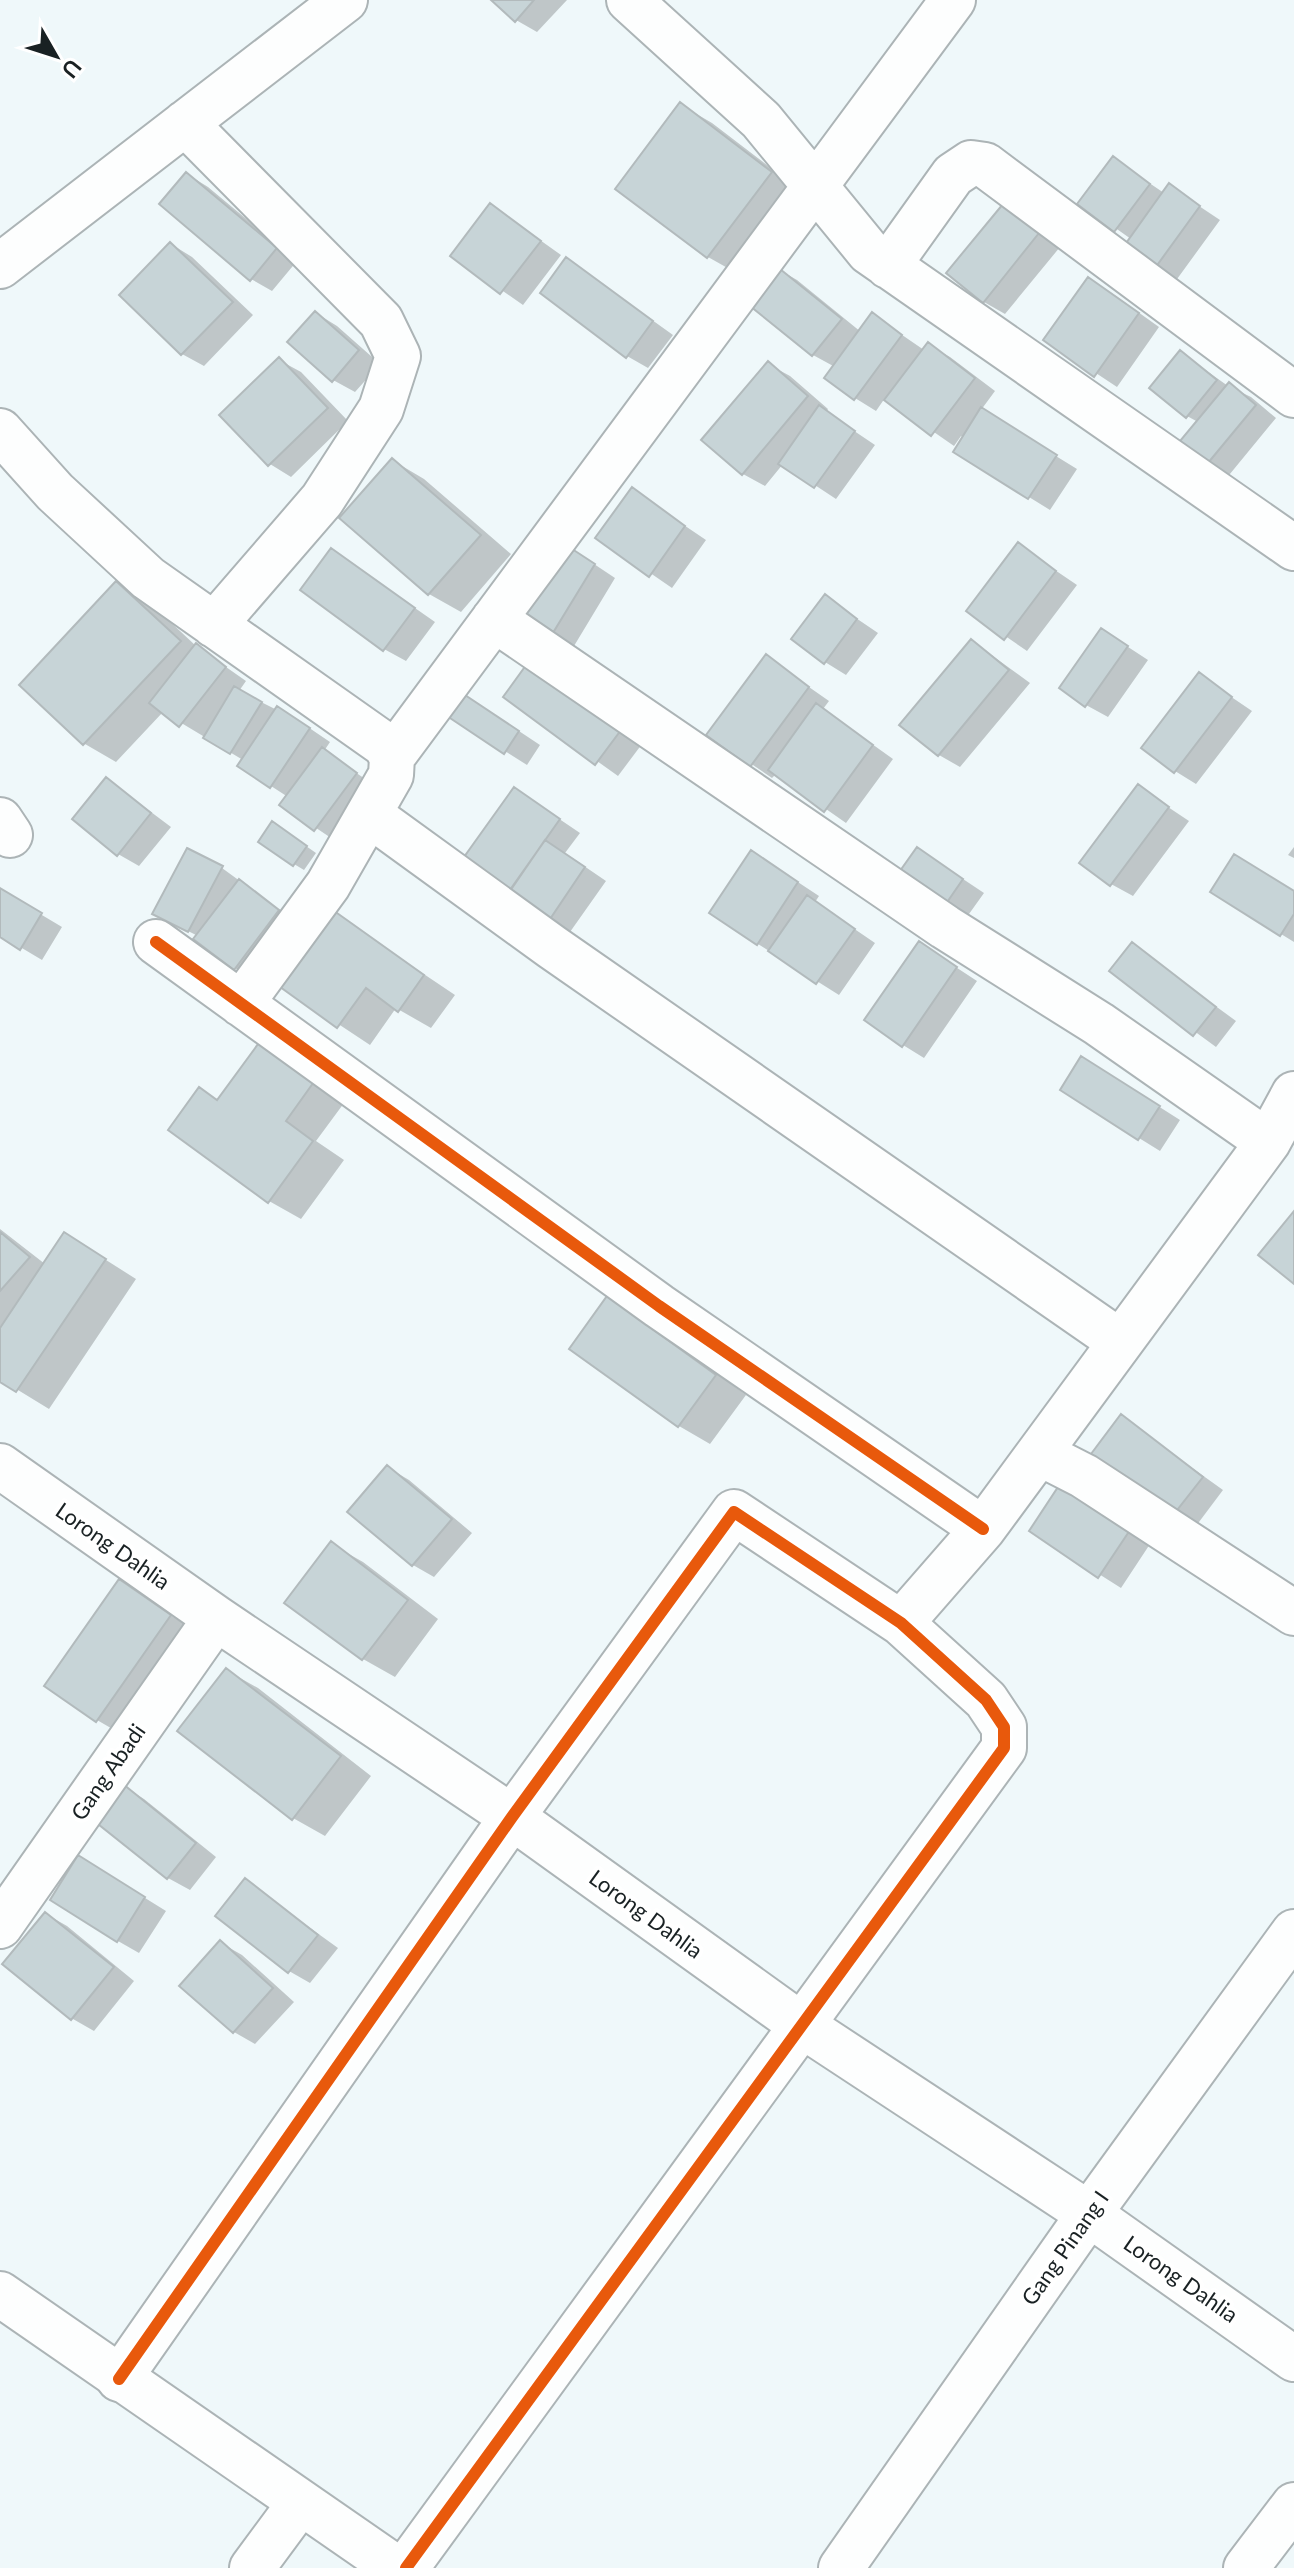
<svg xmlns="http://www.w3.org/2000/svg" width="1294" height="2568" font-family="Lato,sans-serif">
<rect width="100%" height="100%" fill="#eff8fa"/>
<path fill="#0003" d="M494 0H567L537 32 516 20Z
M681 105 712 123 802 192 740 275 708 257 617 188Z
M1114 159 1164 193 1169 186 1220 220 1172 286 1131 239 1080 203Z
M187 174 208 187 297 261 272 291 251 279Z
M491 205 561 255 523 305 453 256Z
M1025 219 1060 247 1005 314 984 302Z
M171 244 192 257 253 315 204 366 182 354Z
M567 259 673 335 648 368 627 356Z
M776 268 797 280 861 332 873 315 924 350 928 345 950 357 995 391 981 410 1077 469 1050 510 956 452 964 438 961 436 954 446 885 398 876 411 855 398 835 367 813 355 748 302Z
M1110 292 1159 327 1117 387 1046 340Z
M316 313 337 326 380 364 355 392 333 380Z
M1180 352 1228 386 1251 397 1276 418 1225 480 1204 468 1198 422 1187 416Z
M279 360 301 372 348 421 291 477 270 464Z
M768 364 790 376 828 409 826 412 875 445 836 499 783 464 765 486 743 474 704 440Z
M392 460 424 479 511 554 461 612 429 594 342 518Z
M632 490 706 540 672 588 598 537Z
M1018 545 1077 585 1027 651 969 611Z
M332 550 435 622 406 661 384 649Z
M588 560 615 578 574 646 552 634Z
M116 583 148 601 196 646 246 681 239 691 299 721 330 742 324 751 377 787 337 842 282 805 288 797 271 786 243 760 163 712 116 762 85 744 21 685Z
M825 597 878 633 846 675 825 662Z
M1102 630 1148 660 1108 717 1086 705Z
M972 641 1030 683 960 767 939 755Z
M766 657 829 701 823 709 893 759 846 823 776 774 772 778 709 735Z
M533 660 645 740 618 776 506 696Z
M1199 675 1252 711 1196 784 1175 771Z
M481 706 540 745 527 765 446 714Z
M107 779 171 827 139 866 118 854Z
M1138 787 1189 821 1133 896 1111 884Z
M515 789 580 833 565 853 606 881 570 932 462 864Z
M283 830 316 853 304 870 294 864Z
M1294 847V858L1288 855Z
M918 849 984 893 964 921 942 909Z
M772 865 819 896 815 902 875 943 839 995 758 944Z
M222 868 299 924 256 981 235 968 198 936 176 925Z
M0 890 62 927 42 960 0 935Z
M1213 891 1294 892V942L1281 934Z
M330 911 455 995 431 1028 396 1008 370 1045 278 984Z
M919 943 977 981 924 1058 903 1045Z
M1132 945 1236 1021 1216 1047 1112 971Z
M262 1042 347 1099 316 1141 344 1160 301 1219 269 1201 200 1090 219 1101Z
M1103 1071 1180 1120 1160 1151 1139 1138Z
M0 1229 45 1264 65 1234 136 1279 49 1409 0 1379Z
M608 1299 639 1317 746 1395 710 1444 679 1426Z
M1121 1417 1223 1490 1193 1530 1171 1518Z
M387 1467 409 1480 472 1533 434 1577 413 1565Z
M1061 1486 1150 1544 1121 1588 1031 1531Z
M331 1544 363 1562 438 1619 395 1677 363 1659 287 1602Z
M119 1582 201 1635 128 1738 97 1720Z
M226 1670 258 1688 371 1776 325 1836 293 1818Z
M123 1786 144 1799 216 1857 190 1890 168 1878 96 1819Z
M100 1870 166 1911 139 1953 118 1941Z
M245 1881 338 1948 310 1983 289 1971Z
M46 1914 67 1926 134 1981 94 2031 73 2019 5 1964Z
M221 1943 242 1955 294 2002 255 2044 234 2032Z"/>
<path fill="#c7d4d7" stroke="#b2babc" stroke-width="2" d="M491 0H534L515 22Z
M680 102 772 172 707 258 615 189Z
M1113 156 1150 184 1114 232 1077 204Z
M186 172 277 248 250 281 159 204Z
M1169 183 1200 206 1150 275 1119 253Z
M490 203 541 241 500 294 450 256Z
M1003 204 1039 233 983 303 946 273Z
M170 242 233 302 181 355 119 295Z
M566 257 653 321 626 358 540 293Z
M775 265 842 319 812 356 745 302Z
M1088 277 1139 313 1094 377 1043 340Z
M315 311 359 350 332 382 287 342Z
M872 312 902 335 854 400 824 378Z
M928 342 975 378 931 436 884 400Z
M1180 350 1217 380 1186 418 1149 388Z
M279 357 328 408 268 466 219 415Z
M768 361 808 396 742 475 701 440Z
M1229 382 1256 405 1203 469 1175 447Z
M819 405 855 431 814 488 778 464Z
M981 407 1057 455 1028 499 953 452Z
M392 458 481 535 428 595 339 518Z
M632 487 685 526 649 577 595 538Z
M1018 542 1056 571 1004 640 966 611Z
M566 545 595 564 551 636 522 617Z
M331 548 415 608 383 651 300 590Z
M116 581 181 641 83 745 19 685Z
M825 594 857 619 824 664 791 639Z
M1101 628 1128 646 1085 707 1059 688Z
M971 639 1009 670 938 756 899 725Z
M196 643 226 667 179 727 149 703Z
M766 654 809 687 750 767 706 735Z
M532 657 624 726 595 765 503 697Z
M1199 672 1232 697 1174 773 1141 748Z
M234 686 262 702 230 754 203 738Z
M459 691 519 731 504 754 444 714Z
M816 703 873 745 824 812 768 770Z
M277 706 310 728 270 788 237 766Z
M322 747 357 773 314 831 279 805Z
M106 777 151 813 117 856 72 819Z
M1138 784 1169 807 1110 886 1079 863Z
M514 787 560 819 505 897 459 864Z
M272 821 307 846 293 866 258 842Z
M545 840 585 867 548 922 508 894Z
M917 847 963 879 941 911 895 878Z
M187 848 223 866 188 932 152 914Z
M751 850 798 882 757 945 709 913Z
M1234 854 1294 891V914L1280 936 1210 892Z
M239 879 279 910 234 970 193 939Z
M0 888 42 913 20 950 0 937Z
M807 895 855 929 816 984 768 951Z
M330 908 424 975 398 1012 366 988 337 1028 276 984Z
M919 941 957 967 902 1047 864 1020Z
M1132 942 1216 1007 1193 1036 1109 971Z
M261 1040 316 1079 286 1121 313 1141 268 1203 168 1130 199 1087 217 1100Z
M1081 1056 1160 1106 1138 1140 1060 1090Z
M1294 1211V1284L1258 1255Z
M0 1232 30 1257 0 1291Z
M64 1232 106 1259 16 1392 0 1382V1328Z
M607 1296 716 1375 678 1427 569 1349Z
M1121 1414 1203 1477 1170 1519 1088 1458Z
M387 1465 452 1519 412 1566 347 1512Z
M1060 1484 1130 1530 1098 1578 1029 1531Z
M331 1541 408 1600 362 1660 284 1603Z
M119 1579 171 1615 96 1722 44 1686Z
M226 1668 341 1756 292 1820 177 1731Z
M123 1784 196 1843 167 1879 93 1820Z
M78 1855 145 1897 117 1942 50 1900Z
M245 1878 318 1935 288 1973 215 1916Z
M45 1912 114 1967 71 2020 2 1964Z
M220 1940 273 1988 233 2033 179 1986Z"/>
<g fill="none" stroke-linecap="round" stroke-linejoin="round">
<defs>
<path id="minor" d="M629 0 761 120 869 252 1294 548
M185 123 381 321 398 356 381 409 322 500 214 625
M0 266 345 0
M888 266 953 175 971 163 985 165 1294 395
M0 431 55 492 148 578 385 745 392 757 391 775 328 885 241 1004
M494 619 945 927 1099 1024 1268 1142
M392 757 953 0
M370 815 552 947 1119 1341
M0 820 10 835
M156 942 659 1306 983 1529
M1039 1453 1084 1476 1294 1613
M0 1466 216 1618 512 1817 800 2024 1089 2214 1294 2359
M901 1623 983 1529 1268 1142 1294 1094
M0 1926 216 1618
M119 2379 512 1817 734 1512 901 1623 986 1700 1004 1727V1748L406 2568
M841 2568 1089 2214 1294 1932
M1246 2568 1294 2505"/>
<path id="secondary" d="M252 2568 300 2503"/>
<path id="primary" d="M0 2294 396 2568"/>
</defs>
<use href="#minor" stroke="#acb4b6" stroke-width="48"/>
<use href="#secondary" stroke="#acb4b6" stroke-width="48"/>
<use href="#primary" stroke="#acb4b6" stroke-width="48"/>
<use href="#minor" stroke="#fdfefe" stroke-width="44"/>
<use href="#secondary" stroke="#fdfefe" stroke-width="44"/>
<use href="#primary" stroke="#fdfefe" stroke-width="44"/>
<defs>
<path id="cycleway" d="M156 942 659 1306 983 1529
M119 2379 512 1817 734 1512 901 1623 986 1700 1004 1727V1748L406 2568"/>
</defs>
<use href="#cycleway" stroke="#fff" stroke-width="17"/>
<use href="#cycleway" stroke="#e8590c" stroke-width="12"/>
</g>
<g text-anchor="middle" stroke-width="8" stroke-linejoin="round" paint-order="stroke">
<g font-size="22" fill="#192123" stroke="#fff">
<text transform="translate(113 1546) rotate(35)" y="8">Lorong Dahlia</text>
<text transform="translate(108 1772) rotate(-55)" y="8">Gang Abadi</text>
<text transform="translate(646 1914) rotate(36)" y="8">Lorong Dahlia</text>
<text transform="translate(1065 2248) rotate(-55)" y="8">Gang Pinang I</text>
<text transform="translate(1181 2279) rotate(35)" y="8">Lorong Dahlia</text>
</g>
</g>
<g transform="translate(56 56) rotate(129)" stroke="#ffffff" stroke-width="6" paint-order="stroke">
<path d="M0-6L14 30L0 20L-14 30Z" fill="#192123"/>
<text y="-12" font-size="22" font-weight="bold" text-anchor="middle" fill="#192123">U</text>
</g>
</svg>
